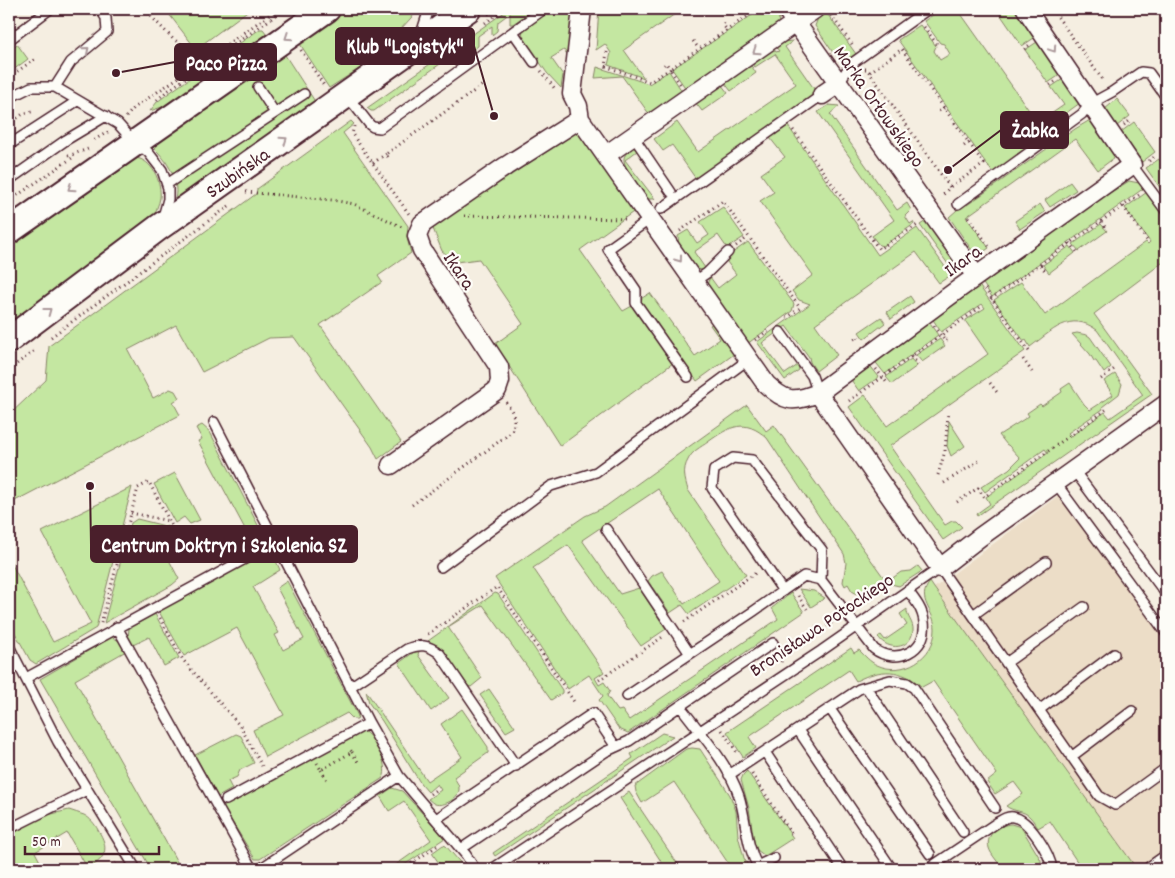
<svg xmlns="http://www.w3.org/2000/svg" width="1175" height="878" font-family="Dekko,sans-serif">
<rect width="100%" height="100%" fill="#f5eee1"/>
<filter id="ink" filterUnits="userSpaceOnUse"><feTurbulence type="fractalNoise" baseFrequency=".02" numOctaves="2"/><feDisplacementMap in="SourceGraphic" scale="10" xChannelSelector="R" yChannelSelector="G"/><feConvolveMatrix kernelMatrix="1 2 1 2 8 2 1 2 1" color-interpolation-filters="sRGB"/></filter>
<g filter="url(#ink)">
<path fill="#ecddc7" d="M1059 495 1166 640V869H1137L934 588Z"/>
<path fill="#c4e7a1" stroke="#878366" d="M165 9H250L196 49Z
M342 9H419L373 60 329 88 298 41Z
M509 9H534L513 24H510V13L498 22 497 31 492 35V26L478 36V46L470 52 471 42 374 111H371L367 108Z
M550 9H579L573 62 564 50 551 58 563 75 561 88 547 73 522 36 523 29Z
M599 9H682L624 50 644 78 608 65 611 53 605 44 596 50Z
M761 9H775L779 18 778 27 689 93 672 69Z
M942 9H962L959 11 1038 123 1064 105 1051 87 1063 79 1080 103 1027 141 1030 147 993 173 898 40 920 25 936 46 934 51 940 60 950 54 944 44 940 43 924 21Z
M1009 9H1014L1034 38 1022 46 1000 14Z
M826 12 856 54 849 59 846 55 839 56 834 54 815 26 818 18Z
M260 29H263L267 34 165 106 150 111 157 102 169 93Z
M793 41 785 47 817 93 696 179 672 145 663 151 654 139 677 122 698 152 796 84 775 54 755 67 752 63 773 48 776 52 779 51 775 46 781 42Z
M1037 42 1060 75 1048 83 1025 50Z
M17 44 28 59 9 73V51Z
M283 52 316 103 174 203C181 181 168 161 152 146Z
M750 64 756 73 731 91 724 82Z
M597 67 649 84 669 71 685 96 652 118 622 76 595 78Z
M721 84 728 93 702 111 695 102Z
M1117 99 1130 116 1117 126 1105 109Z
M829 105 839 106 830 114 897 210 907 203 911 210 905 216 910 224 913 222 914 224 883 246 879 245 872 236 894 220 818 112Z
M1090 120 1114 152V158L1098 170 1075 139 966 217 989 248 979 255 971 249 949 217 957 210 956 208 965 203 967 205 1075 129Z
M351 121 354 124 343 133 408 226 407 238 411 253 378 276 382 282 320 325 401 442 378 459 372 447 294 337 269 338 202 372 176 325 128 350 153 398 170 389 175 391 179 398 173 402 180 415 9 504V415L46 380 49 346 256 194 257 189Z
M1134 122 1155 152 1142 162 1121 132Z
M788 126 878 255 917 228 951 275 939 283 916 252 815 324 837 355 816 371 810 362 809 357 786 326 762 343 785 374 798 365 799 370 785 380 757 342 810 304 799 300 792 291 813 275 760 201 774 192 761 174 785 157 770 138Z
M579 131 636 210 580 250 623 311 632 306 673 363 560 446 495 344 523 324 479 259 456 262 442 251 432 226Z
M634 147 637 151 625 160 655 199H648C643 191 622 167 624 158 625 153 630 150 634 147Z
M135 158C152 159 162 182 160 198 159 204 156 210 154 216L9 326V246Z
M1159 159 1166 169V196L1146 168Z
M1129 181 1139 183 1144 188 992 297 982 282 1108 194Z
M1070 182 1076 190 1050 207 1045 200Z
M1147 192 1166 219V260L1094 314 1152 394 977 516 976 514 990 504 986 497 1048 453 1045 449 985 492 981 487 1009 469 1020 458 1008 445H1007L999 435 1029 416 1027 413 1040 404 1042 406 1062 392 1061 389 1070 383 1084 404 1090 410 1113 395 1104 381 1115 374 1122 384 1119 394 1102 407 1103 409 1068 433 1071 436 1105 412 1110 418 1143 395 1097 330C1070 310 1052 331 1030 347L1026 340 1024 341 994 300 1021 282 1045 315 1146 242 1148 244 1150 242 1125 208Z
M1040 204 1045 212 1020 229 1015 221Z
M723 207 744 237 727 248 718 235 694 252 705 268 702 270 693 268 679 247 678 236 688 230 697 243 709 235 700 222Z
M926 221 955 261 958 270 953 271 920 225Z
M1101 224 1107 231 1079 251 1073 244Z
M748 242 794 304 792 311 747 344 706 287 710 277 718 288 736 274 727 262 728 256Z
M1070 246 1075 253 1049 273 1043 265Z
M978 284 1025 351 890 446 945 525 952 521H956L962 527 943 540 849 407 865 395 887 426 988 354 966 322V320L985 308 982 304 941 332 932 318Z
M650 293 695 356 720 339 710 325 716 321 737 352 697 381 639 300Z
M910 296 914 302 891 319 887 312Z
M881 317 885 323 864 339 859 332Z
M928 321 938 335 885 374 873 359Z
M1077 333 1087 335 1090 337 1111 367 1104 373 1096 361H1094L1090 354 1072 334Z
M940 339 945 346 922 362 916 355Z
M911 359 917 366 892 384 886 377Z
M868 363 879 377 859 391 849 377Z
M747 405 766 431 774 425 887 582 901 572 911 571 918 566 922 571 899 586 887 583 864 598 852 591 848 584 845 586 843 582 846 563 844 554 767 438C745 418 730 426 708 442 701 447 692 451 688 460 682 470 685 480 688 490L746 575 689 614 682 605 670 613 648 581 652 576 662 571 684 604 719 581 658 489 582 540 620 594 639 588 666 629 641 646 568 545 533 568 604 672 595 678 599 685 604 682 610 691 607 696 618 711 622 710 629 720 778 619 772 608 791 593 804 612 628 733 619 729 599 700 603 696 589 675 568 689 495 578 585 516 605 507Z
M949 421 965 446 951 456 947 446Z
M202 425 210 432 260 529 259 536 252 542 198 441 202 439 196 428Z
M175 473 200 520 190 524 184 517 175 523 154 484Z
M132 487 96 628 36 664 30 660 9 622V559L53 642 91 624 42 532Z
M137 519 173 528 157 537 179 579 172 585 104 623 131 523Z
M268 550 272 552 280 570 253 587 279 633 275 635 283 650 304 639 277 588 287 581 358 716 357 719H353L347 713 265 757 253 730 284 715 237 628 184 656 158 610Z
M930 582 934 588 1137 869H1082L1050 821 1038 828C1036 825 1033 820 1030 817 1024 810 1013 812 1006 806L1023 794 1014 782 995 794 987 782 997 774 933 681 922 687C901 668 881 668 856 681L849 670 749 737 756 748 743 757 727 732 851 648 854 653 859 650C864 655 870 662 877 665 903 677 935 658 935 629 935 610 915 600 930 582Z
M799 589 814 591 825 598 811 607Z
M495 593 498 594 562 690V693L551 700 483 605 448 627 482 678 471 687 468 686 439 646 428 641Z
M907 609C906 617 914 622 913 631 910 650 888 651 878 637L881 635 885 640 907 625 900 614Z
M155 614 179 658 164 666 149 637 133 645 128 638 129 628Z
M112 637 121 642 126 651 75 680 181 869H151L40 679Z
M419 651 418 655 449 698 431 711 399 663 414 652Z
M489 689 515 727 506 732 480 695Z
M366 691 427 781 462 757 441 724 462 709 488 747V753L454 777C455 780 459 784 459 788 460 798 444 807 435 804 432 803 431 801 428 799L441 790 437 784 428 792 421 784 382 721 369 703Z
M360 730C373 732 390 766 383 778L260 859H255L223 807Z
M662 733 673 736 495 856 493 853 633 758 631 754Z
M236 734 241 736 254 763 240 770 237 777 228 781 232 789 218 797 195 755Z
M692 748 700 749 730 795 736 811 738 835 744 858 750 869H732L674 782 642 803 636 792 635 786 686 749Z
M747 771 793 838 765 856 757 850 754 842 749 808 741 780 743 775Z
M392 788 402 791 445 838 398 869H390L431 840 404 801 389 811 380 796Z
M629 792 681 869H666L620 798Z
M69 810C74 812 79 813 84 815 90 818 95 824 98 830 110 849 106 858 88 869L67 833 35 852 44 869H9V836L43 816Z
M1011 824 1021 827 1041 860V869H1003C999 863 991 855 989 848 985 834 999 825 1011 824Z
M443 845 446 846 464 867V869H443L432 853Z"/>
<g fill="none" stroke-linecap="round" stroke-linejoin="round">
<defs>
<path id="lane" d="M513 32 534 62
M421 34 429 9
M9 40 50 9
M838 84 851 64 928 9
M55 87 71 62 107 32 106 18 100 9
M258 87 275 113
M348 97 370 125 373 127 380 128 544 9
M9 98 31 87H55L118 124 135 143 148 152 162 170 168 188V199L163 217
M633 136 671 192
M9 145 77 101
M1132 165 1166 211
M9 180 66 140 106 116
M167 184 304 94
M958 204 1082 114 1090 104 1112 92 1141 72 1149 73 1166 97
M661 209 822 95
M650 219 608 249 636 290V303L688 377
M695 281 707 273 728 252
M780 332 812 376 818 393
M1158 410 1166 421
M214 422 369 723 399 776 466 855 475 869
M1073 469 1166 594
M1055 482 1166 633
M606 529 690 654
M441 567 551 486 596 472 749 359
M783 591 712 488 714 470 733 458 752 460 822 550 821 580
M973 615 1046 562
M117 627 252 869
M9 646 58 742 136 869
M1006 663 1084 607
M26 678 276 542
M350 687 407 649C420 644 428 644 440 654L516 766
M866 687 963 832
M627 696 754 611 804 576 821 580 874 649C895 665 928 652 924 622 923 610 915 600 908 591
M830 709 930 854
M1039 710 1114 654
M798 730 892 869
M765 752 843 869
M1071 757 1132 711
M729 775 859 689 890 680 907 683 914 688 995 808
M226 800 369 723
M436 819 593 713 616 747
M9 829 87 790
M461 849 605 752 629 741 680 706
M757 866 774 858
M260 869 399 776
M492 869 821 651 940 568 1099 796 1115 805 1166 768
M759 869C745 844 747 822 739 796 728 763 701 734 680 706L773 643
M928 869 998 822C1003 819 1008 816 1013 817 1029 819 1050 854 1052 869
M1149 869V867L1166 855"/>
<path id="street" d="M582 9 572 94 578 106 580 119 766 384C785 402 793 403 818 393L940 568 980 537 1166 404
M786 9 976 276
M822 95 838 84
M606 155 815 9
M818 393 960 288 1132 165 1026 9
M391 465 497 390 500 381 499 367 422 250 417 236 422 224 506 166 580 119"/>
<path id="secondary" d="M9 231 327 9
M9 340 158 228 468 9"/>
</defs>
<use href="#lane" stroke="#4a1f2b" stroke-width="12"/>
<use href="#street" stroke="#4a1f2b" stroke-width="21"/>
<use href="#secondary" stroke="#4a1f2b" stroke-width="29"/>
<path stroke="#4a1f2b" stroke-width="3" stroke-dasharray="1 4" stroke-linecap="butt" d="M144 9 173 39 190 50 217 51
M1052 9 1102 79 1105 81
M999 12 1005 9
M488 14 496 9
M831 15 854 47
M485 23 505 9
M724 23 723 25 727 30
M924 27 939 47
M693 41 699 49
M1024 49 1031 44
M301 50 325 87
M607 52 605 66 650 82 670 69 666 63 664 65
M865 69H867L950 187 941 197
M541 71 555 89
M870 72 902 49 984 164 950 187
M9 77 35 59
M680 84 670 69 758 9
M1050 85 1056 81
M157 100 166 92 285 9
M939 111 944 108
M126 117 134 108 278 9
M9 124 23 114 35 111
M1124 125 1132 119
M354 126 352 134 409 214
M793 130 879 249 919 224
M94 140 108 132
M964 146 969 142
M68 156 88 149
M388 157 386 154 484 84
M1149 161 1157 155
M373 163 386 154
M246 192 332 200 354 204 404 228
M1139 195 1123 206 1148 242
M9 201 72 158
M464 216 628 219
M968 217 989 246
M1101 222 1106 228 1107 227
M680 231 723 201 800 308 784 320
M1070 243 1077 252
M736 246 748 237
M1041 265 1045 271 1044 272
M985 289 1031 354
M991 299 1123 206
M934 326 945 341 948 339
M51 337 229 206
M854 339 858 337 861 341
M755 340 768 331
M912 356 918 365
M1023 359 1032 372
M876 369 887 383 886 384
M9 370 36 349
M1101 379 1117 367
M990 383 999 395
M849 401 982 306
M938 475 945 451 948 413
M944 483 982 459
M957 502 978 488 984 497 1107 409
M412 505 512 432C516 419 514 413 506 402
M131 513 169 521
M798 596 807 609
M160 618 183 660 240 726 262 766
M684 622 757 572
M101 623 138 488 149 482 173 528
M816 626 820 631 835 620 836 621
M428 634 497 587 575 703
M781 662 783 657 797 647 794 641
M599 680 664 636
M722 730 738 754
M352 752 358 762
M317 763 321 770 352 752 349 748
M321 770 328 782
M752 774 793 836
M430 794 438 788
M107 869 119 862
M403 869 440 844"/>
<use href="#lane" stroke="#fdfcf7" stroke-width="9"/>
<use href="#street" stroke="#fdfcf7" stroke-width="18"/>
<use href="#secondary" stroke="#fdfcf7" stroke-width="25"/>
</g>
<defs><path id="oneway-chevron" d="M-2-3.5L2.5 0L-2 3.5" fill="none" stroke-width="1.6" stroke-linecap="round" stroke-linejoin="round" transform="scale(1.25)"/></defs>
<g stroke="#ac999b">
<use href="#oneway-chevron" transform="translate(288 37) rotate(146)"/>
<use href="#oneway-chevron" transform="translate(1053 49) rotate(56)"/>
<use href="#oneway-chevron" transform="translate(86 50) rotate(-40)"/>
<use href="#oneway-chevron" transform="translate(756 51) rotate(145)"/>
<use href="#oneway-chevron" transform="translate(284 140) rotate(-35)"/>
<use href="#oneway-chevron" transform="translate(71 188) rotate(146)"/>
<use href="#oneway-chevron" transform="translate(679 259) rotate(54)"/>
<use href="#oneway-chevron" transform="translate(48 311) rotate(-37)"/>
</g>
</g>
<g text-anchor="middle" stroke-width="4.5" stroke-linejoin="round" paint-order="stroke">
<g font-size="20" fill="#4a1f2b" stroke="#fdfcf7">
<text transform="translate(880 106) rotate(55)" y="7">Marka Orłowskiego</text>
<text transform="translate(237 172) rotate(-35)" y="7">Szubińska</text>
<text transform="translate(962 260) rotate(-36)" y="7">Ikara</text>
<text transform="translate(460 270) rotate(56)" y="7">Ikara</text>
<text transform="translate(821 624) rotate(-34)" y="7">Bronisława Potockiego</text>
</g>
</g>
<path fill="none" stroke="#4a1f2b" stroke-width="2" d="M494 116L474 46M116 73L175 62M948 170L1001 130M90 486L91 544"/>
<g fill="#4a1f2b" stroke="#fdfcf7" stroke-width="2">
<circle cx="494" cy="116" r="5"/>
<circle cx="116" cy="73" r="5"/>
<circle cx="948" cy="170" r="5"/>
<circle cx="90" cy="486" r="5"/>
</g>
<g fill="#4a1f2b" stroke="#4a1f2b" stroke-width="2">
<rect x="336" y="28" width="138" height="36" rx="5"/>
<rect x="175" y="44" width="101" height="36" rx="5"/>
<rect x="1001" y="112" width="67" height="36" rx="5"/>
<rect x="91" y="526" width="266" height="36" rx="5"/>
</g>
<g font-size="21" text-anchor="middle" font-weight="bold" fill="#fff">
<text x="405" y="53">Klub "Logistyk"</text>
<text x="226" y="70">Paco Pizza</text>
<text x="1035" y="137">Żabka</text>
<text x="224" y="552">Centrum Doktryn i Szkolenia SZ</text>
</g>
<rect width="1175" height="878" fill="none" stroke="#fdfcf7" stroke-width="30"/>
<rect x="15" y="15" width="1145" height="848" fill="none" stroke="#4a1f2b" stroke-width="2" filter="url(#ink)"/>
<path d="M25 846v8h134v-8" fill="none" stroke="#4a1f2b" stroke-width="2.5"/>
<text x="32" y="846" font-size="15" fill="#4a1f2b" stroke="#fdfcf7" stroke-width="4" paint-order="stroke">50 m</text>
</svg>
